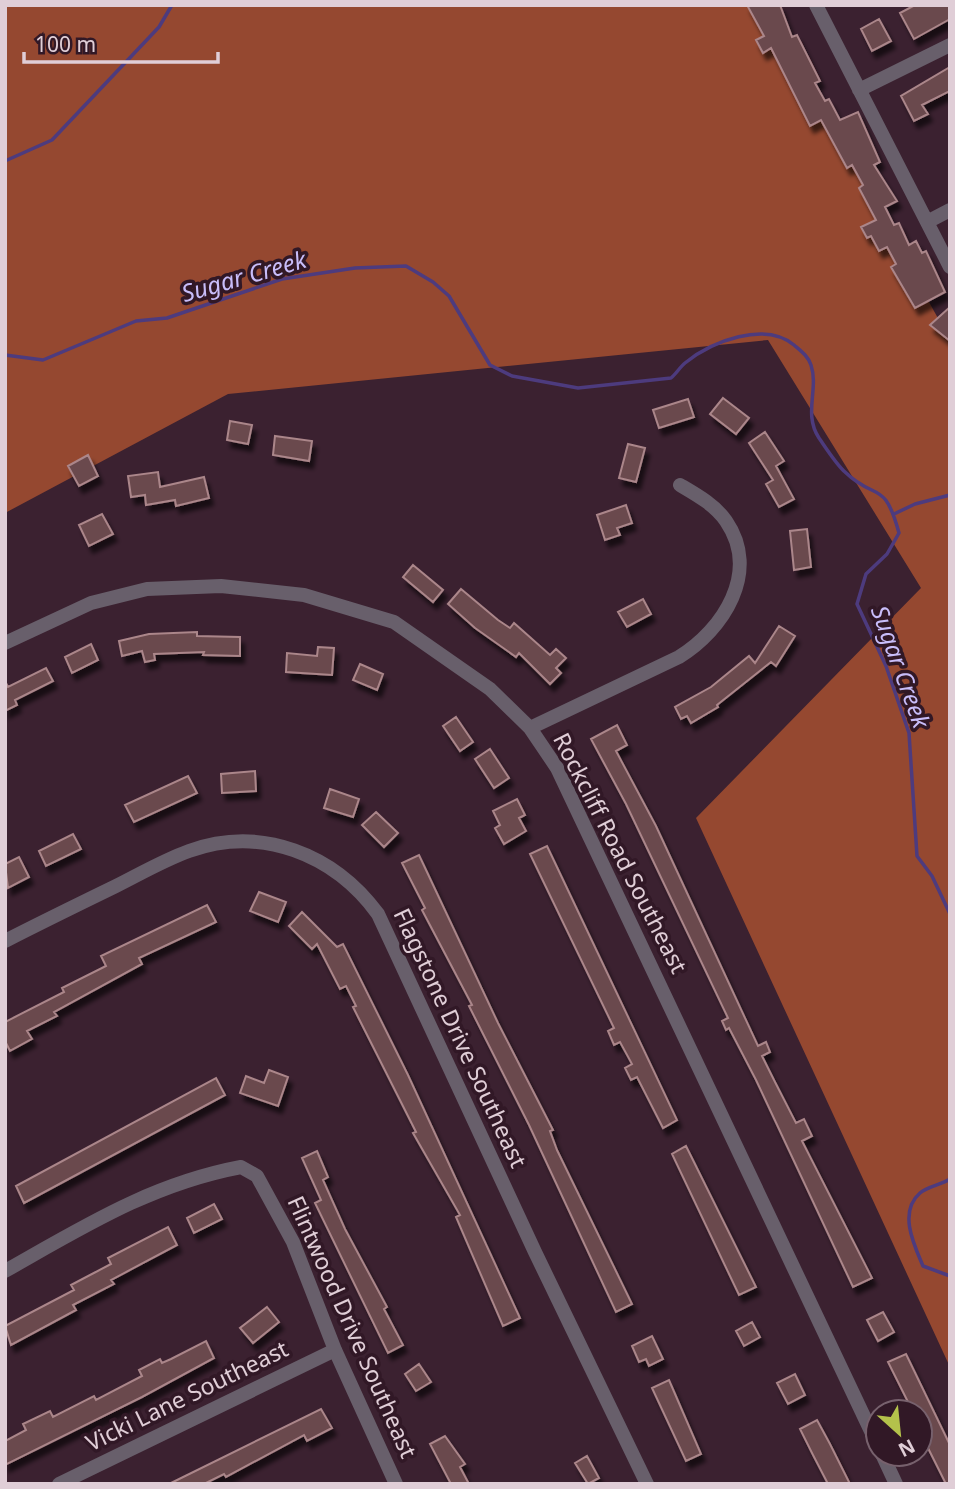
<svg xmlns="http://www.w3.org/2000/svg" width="955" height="1489" font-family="'Noto Sans',sans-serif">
<defs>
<filter id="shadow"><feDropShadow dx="4" dy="7" stdDeviation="2" flood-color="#0009"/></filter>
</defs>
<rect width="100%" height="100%" fill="#3b2130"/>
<path fill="#954830" d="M5 5H765L950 340V1367L696 818 921 588 768 340 228 394 5 513Z"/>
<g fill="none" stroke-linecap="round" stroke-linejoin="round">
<path stroke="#4d3b7e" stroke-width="3.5" d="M5 161 52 140 159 27 172 5
M5 355 43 360 136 321 167 318 282 279 355 268 406 266 433 282 449 296 490 365 512 376 578 388 671 378C676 374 680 367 685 363 712 341 765 321 794 345 801 351 808 356 811 365 819 389 803 414 819 438 826 448 836 464 845 472 876 502 884 478 899 533L887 554 866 574 857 604 886 666 909 733 917 856 932 876 950 914
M894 514 915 504 950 495
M950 1179C941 1185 928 1186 920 1193 898 1212 914 1245 923 1266L950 1276"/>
</g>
<path fill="#6a494d" stroke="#ab868a" stroke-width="2" filter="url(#shadow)" d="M747 5H780L792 37 797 35 820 81 815 83 825 101 829 99 840 120 858 112 880 162 874 165 897 201 885 207 894 225 899 223 909 245 916 241 922 253 926 251 945 292 915 308 891 267 896 264 887 247 879 251 871 236 867 238 861 227 876 220 859 188 863 185 852 165 847 168 821 120 810 126 771 48 763 53 756 40 764 36Z
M915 5H950V19L914 39 900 13Z
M879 19 891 41 872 51 861 29Z
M950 67V91L922 105 928 114 914 121 901 96Z
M950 307V341L930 325Z
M723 398 749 418 736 434 710 414Z
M688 399 694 417 659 428 653 410Z
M230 421 252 425 248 444 227 440Z
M765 432 784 461 776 466 794 499 779 507 766 484 773 480 749 443Z
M275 436 312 441 309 461 273 455Z
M628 444 645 448 636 482 619 478Z
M88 455 98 476 79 486 68 466Z
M158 472 160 487 204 477 209 498 176 506 175 500 146 505 145 495 131 497 128 476Z
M626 505 632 523 617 528 620 535 605 540 597 515Z
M102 514 113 534 89 546 79 525Z
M807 529 811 567 794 570 790 531Z
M413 565 443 590 433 602 403 577Z
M461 589 498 620 510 628 514 623 550 655 556 649 566 658 556 668 561 673 550 684 519 653 516 657 475 628 448 604Z
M643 599 651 614 627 627 618 612Z
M779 626 795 636 776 666 771 662 717 705 718 707 691 723 687 716 681 719 675 707 711 687 749 656 755 663Z
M197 632V636L240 637V656L203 655 204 652 154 654 155 660 145 662 142 651 122 656 119 641 149 634Z
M91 644 98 660 72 673 65 657Z
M318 647 334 648 332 675 286 672 287 653 317 656Z
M360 664 383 674 377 690 353 680Z
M46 668 53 681 15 700 17 705 5 711V681L8 687Z
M456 717 473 742 460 751 443 726Z
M617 725 627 745 616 751 656 826 758 1046 766 1042 770 1052 762 1056 775 1082 796 1123 804 1119 812 1136 802 1141 872 1278 853 1287 756 1080 729 1028 726 1030 722 1021 728 1018 626 804 591 739Z
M490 749 509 778 494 788 475 759Z
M255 771 256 791 222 793 221 774Z
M188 776 197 793 134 822 125 805Z
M330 789 359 799 353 817 324 808Z
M517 799 525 815 519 818 526 831 504 844 495 828 500 825 493 811Z
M376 812 398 833 384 847 362 825Z
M73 834 81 849 46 866 39 851Z
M547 846 677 1120 663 1128 637 1077 631 1080 625 1068 632 1064 620 1042 614 1045 608 1031 614 1028 530 854Z
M419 855 498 1023 553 1130 550 1131 557 1150 632 1304 616 1312 529 1125 469 1006 472 1005 422 910 425 908 402 863Z
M19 857 29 877 8 888 5 864Z
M259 892 286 902 278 922 250 911Z
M207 905 216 922 139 958 142 964 54 1012 57 1016 27 1031 32 1039 10 1051 5 1041V1022L64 992 62 988 106 966 101 956Z
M302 912 337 947 343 944 408 1075 520 1318 503 1326 456 1217 460 1215 413 1133 416 1132 353 1007 356 1006 346 986 340 989 317 944 312 949 289 926Z
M269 1070 288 1077 278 1106 240 1093 246 1076 264 1083Z
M216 1078 225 1095 24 1203 16 1186Z
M686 1146 756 1287 739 1295 672 1154Z
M317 1151 328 1177 323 1180 345 1229 387 1307 384 1309 403 1345 388 1353 315 1203 321 1200 302 1158Z
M214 1204 222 1219 194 1233 187 1218Z
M168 1227 177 1245 111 1280 114 1284 73 1305 76 1310 11 1345 5 1326 74 1290 71 1285 111 1264 108 1258Z
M267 1307 279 1322 253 1343 240 1328Z
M883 1312 894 1332 878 1341 867 1320Z
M752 1322 760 1337 744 1346 736 1331Z
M652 1336 663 1359 649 1366 646 1359 639 1362 632 1346Z
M206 1341 214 1358 142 1397 5 1465V1441L26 1430 23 1424 50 1411 53 1417 94 1396 96 1400 142 1376 139 1370 160 1359 162 1363 171 1359Z
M906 1354 950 1445V1484H946L928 1448 920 1427V1412H913L888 1362Z
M419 1364 431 1382 416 1391 405 1374Z
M795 1374 805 1395 788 1404 777 1383Z
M669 1380 701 1454 686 1461 652 1388Z
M321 1409 332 1428 307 1441 304 1435 226 1477 224 1474 204 1484H169Z
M817 1420 830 1444 850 1484H828L813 1455 800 1429Z
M445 1436 465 1464 460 1467 469 1484H451L430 1444Z
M587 1456 599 1478 588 1484 575 1463Z"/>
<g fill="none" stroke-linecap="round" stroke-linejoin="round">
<path stroke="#685f6b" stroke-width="14" d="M816 5 950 267
M859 90 950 45
M927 222 950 210
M5 643 91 603 147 589 221 586 304 595 394 622 490 689 530 728 557 768 878 1446
M530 728 679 657C723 630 761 572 726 521 715 505 697 495 680 485
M5 941C42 922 79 904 116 886 140 874 164 860 189 851 261 825 334 854 378 914L535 1252 647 1484
M5 1271C83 1227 151 1184 241 1167L257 1176 293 1242 335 1350 396 1484
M882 1454 896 1484
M59 1484 335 1350"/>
</g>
<g text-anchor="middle" stroke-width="7" stroke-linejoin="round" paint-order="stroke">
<g font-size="23" fill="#e0ced7" stroke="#311826">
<text transform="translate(620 853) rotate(63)" y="8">Rockcliff Road Southeast</text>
<text transform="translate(460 1038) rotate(65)" y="8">Flagstone Drive Southeast</text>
<text transform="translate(352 1327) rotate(66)" y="8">Flintwood Drive Southeast</text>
<text transform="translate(187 1396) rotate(-26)" y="8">Vicki Lane Southeast</text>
</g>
<g font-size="24" font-style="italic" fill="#c8bdf9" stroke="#311826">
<text transform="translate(244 277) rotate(-16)" y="8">Sugar Creek</text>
<text transform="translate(900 667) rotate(70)" y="8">Sugar Creek</text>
</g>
</g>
<rect width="955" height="1489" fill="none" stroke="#e0ced7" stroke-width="14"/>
<g transform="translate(899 1433) rotate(153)"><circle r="33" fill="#311826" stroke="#77616d" stroke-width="2"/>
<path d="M0-5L12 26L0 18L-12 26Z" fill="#b4c24b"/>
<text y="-10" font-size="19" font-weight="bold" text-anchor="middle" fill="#e0ced7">N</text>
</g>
<path d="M24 52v10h194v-10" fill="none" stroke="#e0ced7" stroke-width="3.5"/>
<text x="35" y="52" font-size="21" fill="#e0ced7" stroke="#311826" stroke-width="5" paint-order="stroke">100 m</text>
</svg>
